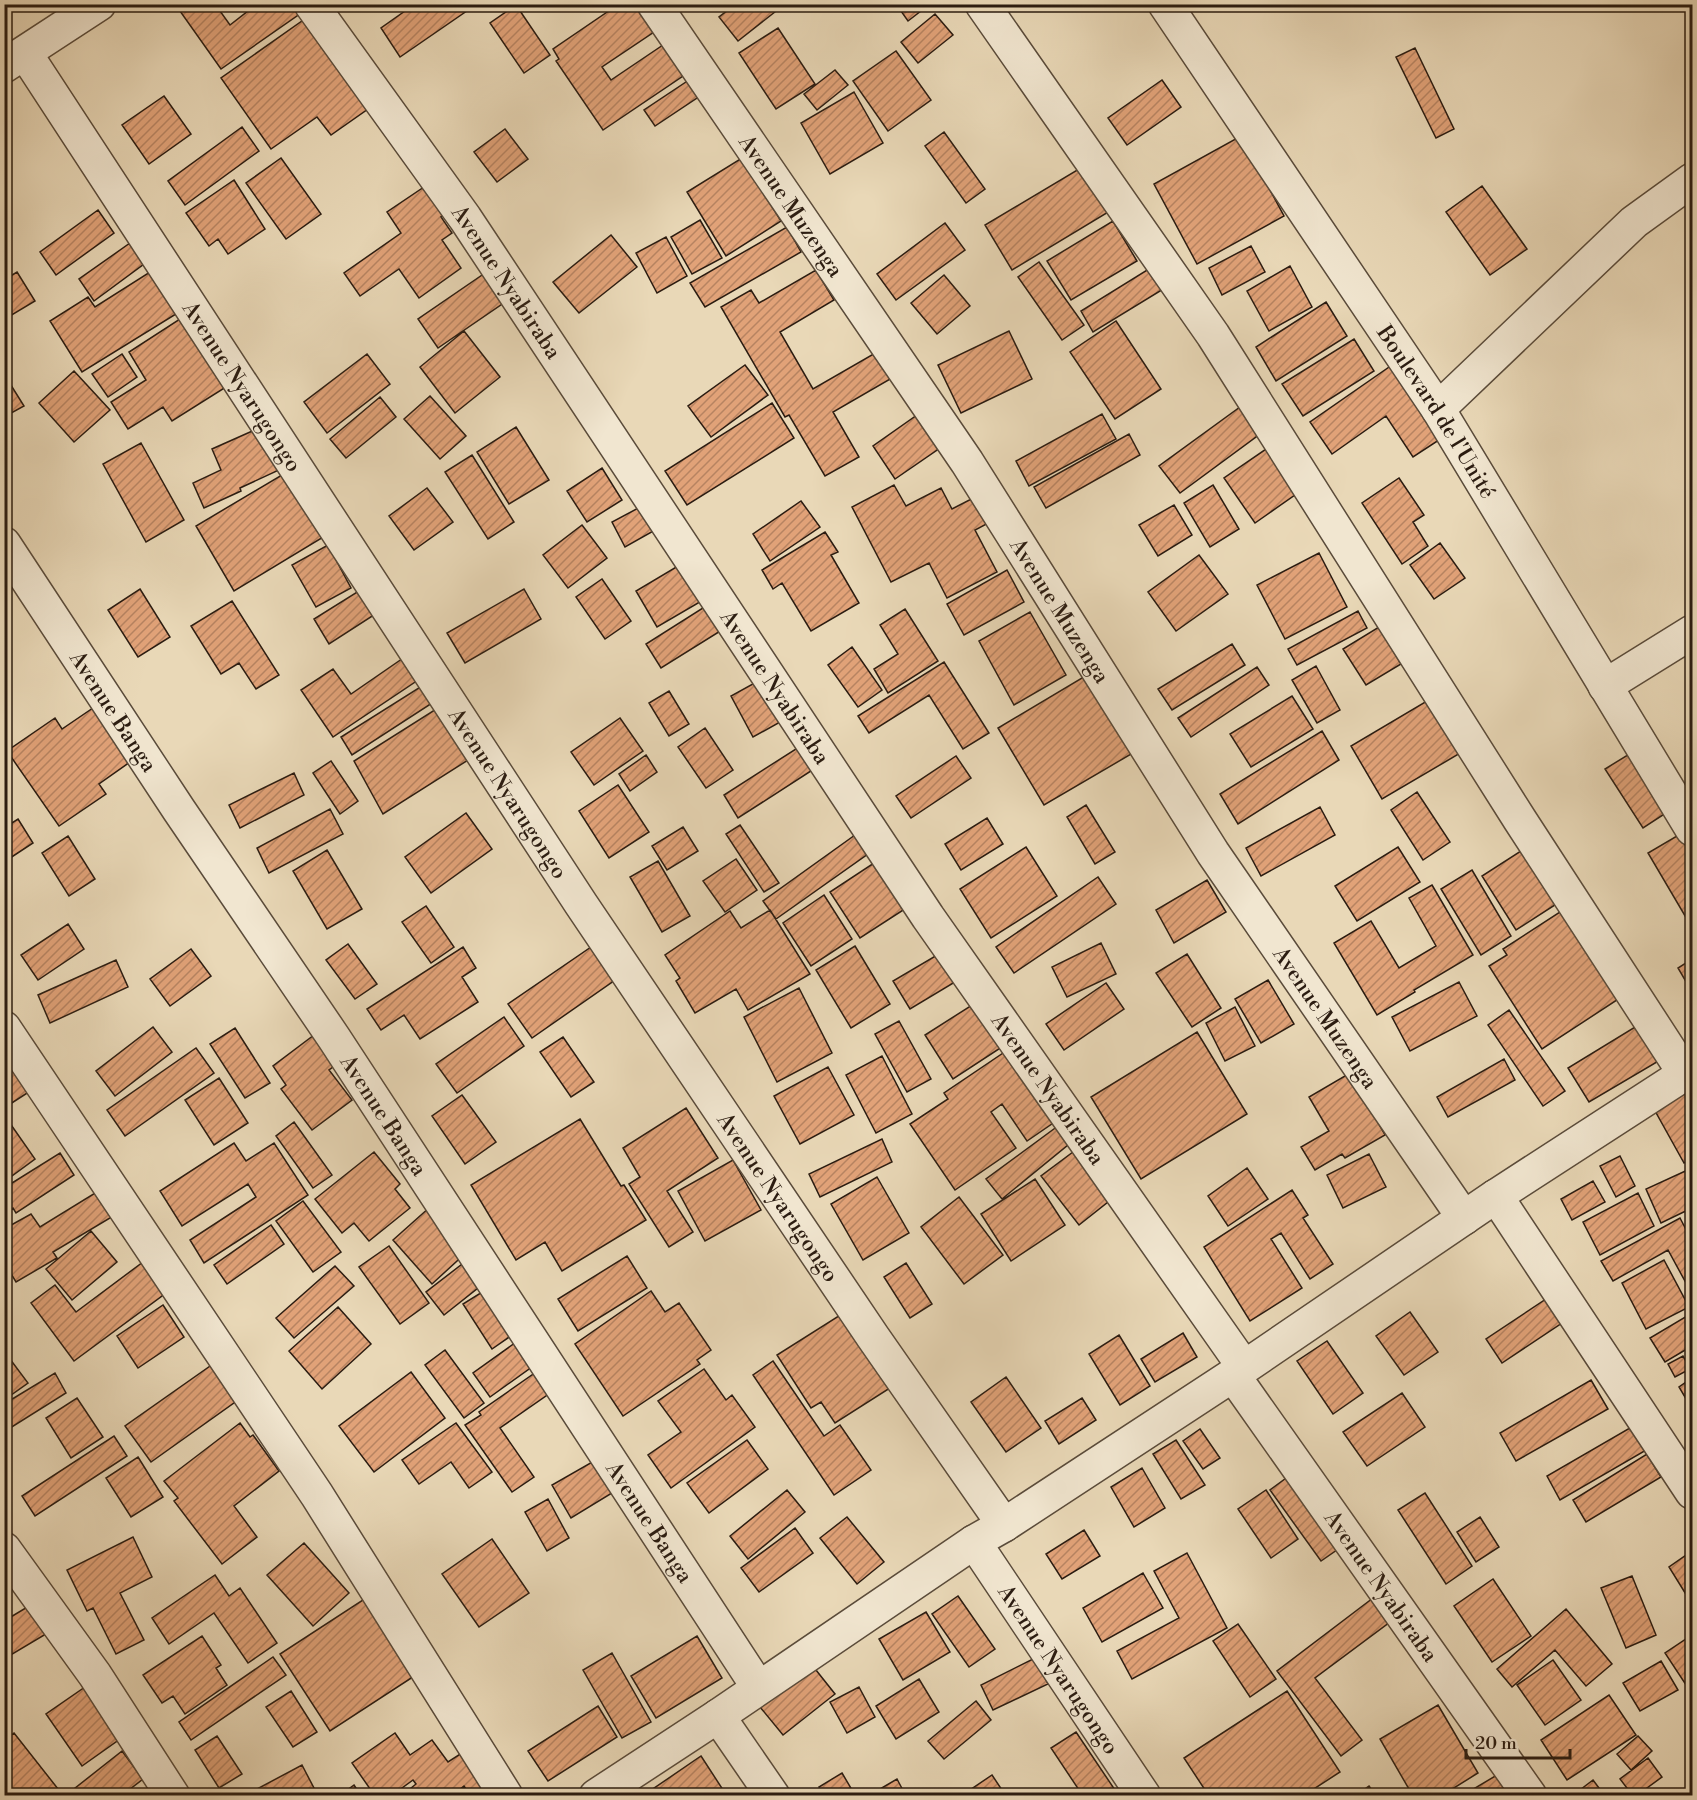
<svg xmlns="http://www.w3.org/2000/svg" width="1697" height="1800" font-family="'Libre Bodoni',serif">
<defs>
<pattern id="building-hatch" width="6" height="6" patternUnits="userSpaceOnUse" patternTransform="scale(1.5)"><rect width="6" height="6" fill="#e1a278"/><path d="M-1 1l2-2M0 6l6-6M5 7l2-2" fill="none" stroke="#b78361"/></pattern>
</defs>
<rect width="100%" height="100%" fill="#e9d8b7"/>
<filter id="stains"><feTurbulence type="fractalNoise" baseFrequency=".00333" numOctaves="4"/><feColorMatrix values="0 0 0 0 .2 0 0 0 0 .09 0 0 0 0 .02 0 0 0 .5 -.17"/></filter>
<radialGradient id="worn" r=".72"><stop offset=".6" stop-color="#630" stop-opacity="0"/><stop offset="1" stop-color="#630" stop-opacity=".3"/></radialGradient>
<path fill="url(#building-hatch)" stroke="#2b1c11" stroke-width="1.5" d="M175 4H215L230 25 257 4H299L304 11 221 69Z
M415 4H473L474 6 400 57 381 28Z
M619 4H644L660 28 602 67 611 80 666 43 686 74 603 130 556 61 559 59 553 49Z
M736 4H785L738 41 719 17Z
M896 4H930L908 21Z
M516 5 550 55 524 73 490 23Z
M935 14 953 35 918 63 901 42Z
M309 16 368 109 331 135 317 117 271 149 221 78Z
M778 28 815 84 776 109 739 53Z
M1415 48 1454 129 1436 138 1396 57Z
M896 51 931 100 888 131 853 81Z
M835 70 848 85 817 110 804 94Z
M689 80 700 96 655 126 644 110Z
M1162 80 1181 107 1127 145 1108 118Z
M854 92 883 143 830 174 801 123Z
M164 96 191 134 149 164 122 125Z
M242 127 259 151 185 205 168 181Z
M505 129 528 159 497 182 474 152Z
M944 132 985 189 966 203 925 146Z
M1241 136 1284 216 1197 264 1154 184Z
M281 158 321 214 286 239 246 183Z
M742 158 781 221 726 256 687 192Z
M1084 166 1110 211 1012 270 985 225Z
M234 180 265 229 228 254 218 239 209 246 186 213Z
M1482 186 1527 249 1490 275 1446 212Z
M424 187 444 216 441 217 452 233 442 240 461 268 419 298 399 269 360 296 344 273 401 233 387 212Z
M98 210 114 233 56 275 40 252Z
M700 220 722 258 692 274 671 237Z
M1113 221 1137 261 1071 300 1047 261Z
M945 223 965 250 896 300 877 274Z
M787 227 801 252 705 307 690 283Z
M611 235 637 267 579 313 553 282Z
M666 237 687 276 657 293 636 253Z
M130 243 144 264 94 301 79 279Z
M1251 246 1265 272 1222 295 1209 268Z
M1039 262 1084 325 1062 340 1018 277Z
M1290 266 1312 307 1269 331 1247 291Z
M1152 267 1165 288 1093 332 1081 311Z
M816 270 834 300 780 332 813 389 877 352 892 378 833 412 859 457 825 476 789 415 785 417 721 307 751 290 759 303Z
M488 271 508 300 438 348 418 319Z
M17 272 35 301 5 319 4 280Z
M150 272 176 314 82 372 50 321 88 297 95 307Z
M944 275 970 306 937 334 911 303Z
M1326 302 1347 336 1276 381 1256 347Z
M183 317 226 387 172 421 163 407 128 429 111 402 146 380 129 352Z
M1116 321 1161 389 1115 419 1070 352Z
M464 331 500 377 455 413 420 367Z
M1009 331 1032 379 961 413 938 365Z
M1354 339 1374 371 1303 416 1282 384Z
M122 354 137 377 108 397 92 374Z
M367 354 390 384 327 433 304 402Z
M745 365 768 395 711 437 688 406Z
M1392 365 1439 440 1413 457 1386 416 1332 454 1310 422Z
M74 371 110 410 74 442 39 403Z
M4 374 24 406 4 417Z
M430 396 466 436 440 459 404 419Z
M380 397 396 417 346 458 330 439Z
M772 403 794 438 687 505 665 471Z
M1240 407 1260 434 1180 493 1159 466Z
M1102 414 1116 439 1029 486 1016 461Z
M917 415 940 448 895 479 873 446Z
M516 427 549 480 509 504 477 452Z
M259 428 279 470 240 488 241 491 204 508 193 483 221 470 212 449Z
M1129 434 1140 455 1046 508 1034 487Z
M141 443 184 520 146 542 103 464Z
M1272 445 1302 490 1255 523 1224 478Z
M472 455 514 522 488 539 445 472Z
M602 468 622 500 587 522 567 491Z
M292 469 330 533 234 591 196 526Z
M1399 478 1424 515 1413 522 1428 546 1402 564 1362 503Z
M894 485 906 506 941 488 952 509 983 493 996 519 975 530 997 572 947 598 929 563 891 582 852 507Z
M1213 485 1239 529 1210 547 1184 503Z
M427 488 453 522 414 550 389 516Z
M801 501 820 527 770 561 753 534Z
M644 505 657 529 625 547 612 522Z
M1174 505 1192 535 1158 556 1139 525Z
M582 525 607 558 568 588 543 555Z
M825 532 838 552 831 555 859 603 811 631 782 583 773 589 762 570Z
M1440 543 1465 578 1434 599 1410 565Z
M328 545 351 588 316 607 292 565Z
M1319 553 1347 607 1285 639 1257 585Z
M1199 555 1228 594 1176 631 1148 592Z
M683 563 705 599 657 627 636 591Z
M1007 570 1024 602 964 635 947 604Z
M602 579 631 621 605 639 576 597Z
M140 589 170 637 138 657 108 610Z
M362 589 377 613 329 644 314 619Z
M524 589 541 619 465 663 447 633Z
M232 601 279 675 256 689 239 663 221 674 191 626Z
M706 606 722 630 661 668 646 644Z
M905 609 938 661 888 693 874 669 898 654 880 625Z
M1358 611 1367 628 1297 665 1288 649Z
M1030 612 1066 675 1014 705 979 641Z
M1379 627 1401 664 1366 685 1343 649Z
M1232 644 1245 665 1172 710 1158 689Z
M852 647 882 690 858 707 828 665Z
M412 652 427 674 333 737 301 690 333 669 351 694Z
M944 662 989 733 963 749 929 695 869 733 858 716Z
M1316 666 1340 710 1317 723 1292 680Z
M1257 667 1269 685 1191 737 1178 718Z
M1092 672 1138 750 1044 805 998 728Z
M433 679 443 696 352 755 341 737Z
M760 680 782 721 753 737 731 696Z
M669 691 689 724 669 736 649 703Z
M1292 696 1313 729 1251 767 1230 734Z
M1432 698 1462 752 1382 799 1351 746Z
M441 706 476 755 383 814 354 761Z
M93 708 130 762 99 784 106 794 59 826 7 751 55 718 62 729Z
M620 718 643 751 594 785 571 752Z
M705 728 733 770 706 788 678 747Z
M1322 731 1339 760 1238 824 1220 794Z
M799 747 814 769 738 818 724 795Z
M1631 753 1669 811 1643 828 1605 769Z
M646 755 657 772 630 791 619 774Z
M956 756 971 778 911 818 896 796Z
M331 761 358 801 340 814 313 773Z
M294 773 304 795 240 828 229 805Z
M618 785 649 832 609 858 579 811Z
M1417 792 1450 842 1423 860 1391 810Z
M1086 805 1115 852 1095 864 1067 817Z
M1320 807 1335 835 1261 876 1246 848Z
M330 809 343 834 269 873 257 848Z
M466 813 492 849 431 893 405 857Z
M987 818 1003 844 961 870 945 844Z
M18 819 33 843 4 862V828Z
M740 825 779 883 764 892 726 834Z
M683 827 698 851 667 870 652 846Z
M862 830 875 849 776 919 763 901Z
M1682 833 1692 852V925L1691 926 1648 853Z
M68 836 95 879 69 896 42 853Z
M1026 847 1057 896 991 938 960 889Z
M1398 847 1420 882 1357 921 1335 886Z
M1524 849 1558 903 1516 930 1482 876Z
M327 850 362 909 327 929 293 871Z
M736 859 757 890 725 912 703 881Z
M880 859 911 905 860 938 830 892Z
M658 861 690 916 662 932 630 877Z
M1472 870 1511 936 1481 955 1441 889Z
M1098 877 1116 904 1014 973 996 947Z
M1207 880 1226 912 1174 943 1156 910Z
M1432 885 1473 955 1414 990 1415 992 1377 1015 1334 943 1371 921 1399 968 1436 946 1409 898Z
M824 895 852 939 811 966 783 923Z
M426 906 454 947 431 963 402 922Z
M770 910 810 974 748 1010 736 989 695 1013 676 981 680 978 665 955 730 911 741 928Z
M1563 910 1623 996 1542 1049 1489 966 1507 955 1503 949Z
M68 924 84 949 38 980 21 955Z
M1101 943 1116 974 1067 997 1052 967Z
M348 944 377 984 355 999 326 960Z
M594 945 618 978 532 1038 508 1004Z
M855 946 890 1004 851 1028 816 970Z
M463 947 476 968 462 977 478 1002 420 1039 404 1015 381 1030 367 1009Z
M949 948 965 976 910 1009 893 981Z
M191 949 211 976 170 1006 150 979Z
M1187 954 1221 1008 1192 1027 1156 973Z
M1692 959V992L1678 968Z
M116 960 128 987 50 1023 38 995Z
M1268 980 1294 1024 1261 1043 1235 999Z
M1459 982 1477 1016 1410 1051 1392 1017Z
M1106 983 1124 1009 1064 1050 1046 1024Z
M799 988 832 1053 777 1082 744 1017Z
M980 1000 1008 1043 953 1079 925 1035Z
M1235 1007 1255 1046 1225 1061 1206 1023Z
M1509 1010 1565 1091 1543 1106 1488 1025Z
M504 1017 524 1046 457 1093 436 1064Z
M899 1021 931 1079 907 1092 875 1034Z
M1640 1024 1662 1059 1589 1102 1568 1068Z
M153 1027 172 1052 115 1096 96 1071Z
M235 1028 270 1083 245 1098 210 1044Z
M318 1032 340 1062 329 1070 352 1100 312 1130 281 1089 286 1085 273 1066Z
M1197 1032 1247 1114 1141 1179 1091 1097Z
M563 1037 594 1082 571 1097 540 1052Z
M1015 1045 1059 1119 1027 1141 1002 1104 991 1112 1016 1148 955 1190 910 1124 948 1099 944 1093Z
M196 1048 214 1073 125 1136 107 1110Z
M882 1056 912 1114 876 1133 846 1075Z
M1504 1059 1515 1080 1448 1117 1437 1097Z
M18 1060 35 1088 4 1108V1069Z
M828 1067 854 1115 800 1144 774 1096Z
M1350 1073 1385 1135 1345 1158 1342 1154 1315 1170 1301 1147 1329 1131 1309 1097Z
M219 1078 248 1123 214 1145 185 1100Z
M1687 1091 1692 1101V1158L1684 1163 1654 1109Z
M462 1095 496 1142 465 1164 432 1116Z
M686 1108 718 1158 667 1191 693 1232 669 1247 629 1184 640 1177 623 1148Z
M7 1119 35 1159 5 1181 4 1121Z
M580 1119 621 1186 624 1185 646 1220 562 1271 545 1242 516 1260 471 1185Z
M294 1122 332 1175 313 1188 276 1136Z
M1062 1123 1074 1140 1002 1199 986 1179Z
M882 1139 892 1162 820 1197 809 1174Z
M234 1143 246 1161 274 1143 308 1195 204 1263 190 1240 256 1197 248 1184 182 1226 160 1191Z
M1081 1146 1118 1194 1079 1225 1041 1176Z
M374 1152 400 1184 395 1189 410 1208 369 1241 354 1223 342 1233 315 1199Z
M60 1153 74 1175 16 1213 13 1208 4 1214V1188Z
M1369 1154 1386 1187 1343 1208 1327 1175Z
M1620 1156 1635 1186 1616 1197 1600 1166Z
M733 1160 761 1210 705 1241 678 1191Z
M1247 1168 1268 1199 1228 1226 1208 1196Z
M1692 1168V1208L1661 1223 1646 1189Z
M877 1177 909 1233 863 1260 831 1204Z
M1035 1179 1065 1225 1011 1261 981 1214Z
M1593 1181 1605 1202 1572 1220 1561 1199Z
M100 1190 115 1215 53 1252 57 1258 16 1282 4 1262V1229L31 1214 40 1227Z
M1292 1190 1308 1215 1303 1218 1333 1264 1310 1279 1281 1233 1271 1239 1302 1288 1250 1321 1204 1247Z
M1638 1193 1654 1226 1600 1255 1583 1222Z
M959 1197 1003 1255 964 1284 921 1227Z
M303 1201 341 1252 313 1272 276 1221Z
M430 1207 469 1250 432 1284 393 1240Z
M1680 1218 1692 1241V1294L1668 1250 1613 1281 1601 1261Z
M271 1225 284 1244 227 1284 214 1265Z
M91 1231 117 1262 72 1300 46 1269Z
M389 1246 429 1303 400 1324 359 1267Z
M627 1256 647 1288 578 1331 558 1299Z
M1664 1260 1689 1307 1646 1329 1622 1283Z
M466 1261 483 1284 444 1315 426 1292Z
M143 1262 166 1293 74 1361 31 1303 55 1285 76 1312Z
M906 1263 932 1304 910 1318 884 1277Z
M335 1266 354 1286 294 1338 276 1318Z
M487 1289 515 1333 492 1349 463 1304Z
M651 1291 665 1312 679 1303 711 1350 697 1360 700 1364 623 1416 575 1344Z
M1546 1299 1562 1323 1502 1363 1486 1339Z
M163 1305 184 1337 138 1368 117 1336Z
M338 1307 371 1344 322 1389 289 1351Z
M845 1312 890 1388 835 1423 821 1402 811 1408 777 1355Z
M1410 1312 1438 1352 1404 1375 1376 1336Z
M1692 1313V1346L1665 1362 1650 1338Z
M1183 1333 1197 1357 1155 1382 1141 1359Z
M1119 1335 1150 1386 1120 1405 1089 1354Z
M519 1340 536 1364 490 1397 473 1373Z
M1327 1341 1363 1393 1333 1414 1297 1361Z
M445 1350 484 1403 464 1418 425 1365Z
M4 1351 28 1383 4 1400Z
M1683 1356 1690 1369 1675 1377 1668 1364Z
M773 1361 824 1436 840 1425 871 1470 834 1495 753 1375Z
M213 1364 238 1400 151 1462 125 1426Z
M704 1369 726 1400 732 1395 755 1427 671 1488 648 1455 681 1432 658 1401Z
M539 1370 553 1391 500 1428 534 1477 512 1492 465 1425 481 1415 479 1412Z
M411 1372 445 1418 374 1472 339 1426Z
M55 1373 66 1393 7 1430 4 1426V1404Z
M1006 1377 1041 1428 1006 1452 971 1402Z
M1692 1378V1409L1679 1387Z
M1591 1380 1608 1409 1516 1461 1500 1433Z
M1402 1393 1425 1427 1367 1466 1343 1432Z
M77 1398 103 1437 71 1458 46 1418Z
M1082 1398 1096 1420 1059 1444 1045 1421Z
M240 1423 250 1437 253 1435 279 1471 234 1506 257 1537 222 1564 174 1501 178 1498 164 1481Z
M456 1423 492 1472 469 1488 451 1462 419 1484 402 1460Z
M1635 1425 1648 1449 1560 1500 1547 1476Z
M1200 1429 1220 1458 1203 1469 1183 1441Z
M114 1436 127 1456 35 1516 22 1496Z
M747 1440 768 1469 709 1513 687 1483Z
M1176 1440 1205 1485 1181 1499 1153 1454Z
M1647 1454 1661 1477 1586 1522 1573 1500Z
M138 1457 163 1497 131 1517 106 1478Z
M594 1461 612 1493 571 1518 552 1485Z
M1142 1468 1165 1508 1134 1527 1111 1487Z
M1293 1473 1344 1545 1321 1561 1270 1490Z
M787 1490 805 1512 748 1559 730 1536Z
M1266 1490 1298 1539 1271 1558 1238 1509Z
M1425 1493 1472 1566 1446 1584 1398 1510Z
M548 1499 569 1538 547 1551 525 1512Z
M847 1517 884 1562 857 1584 820 1538Z
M1480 1517 1499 1547 1476 1562 1457 1532Z
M795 1528 813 1553 759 1592 741 1568Z
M1084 1530 1100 1556 1062 1579 1046 1554Z
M133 1537 152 1577 120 1593 144 1640 116 1654 93 1608 87 1611 67 1570Z
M492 1539 529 1593 479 1627 442 1574Z
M304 1543 349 1593 313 1626 267 1575Z
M1692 1551V1604L1669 1567Z
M1187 1553 1227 1628 1132 1679 1117 1651 1179 1618 1154 1571Z
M1143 1573 1163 1608 1102 1642 1083 1608Z
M215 1575 229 1596 240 1588 277 1643 248 1663 214 1613 169 1644 152 1618Z
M1632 1576 1656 1635 1626 1648 1601 1588Z
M1493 1579 1531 1636 1492 1662 1454 1606Z
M369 1596 419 1673 330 1731 280 1654Z
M958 1596 995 1649 969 1667 932 1614Z
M1373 1598 1390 1622 1315 1678 1362 1740 1341 1756 1277 1671Z
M34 1603 51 1631 4 1659V1621Z
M1566 1609 1612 1664 1586 1686 1555 1650 1512 1687 1497 1669Z
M926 1612 950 1652 903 1680 879 1639Z
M1238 1624 1276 1679 1250 1697 1213 1641Z
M1692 1635V1694L1665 1653Z
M202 1636 221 1665 216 1668 227 1685 185 1714 173 1696 162 1703 143 1675Z
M697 1636 722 1678 656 1718 631 1676Z
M612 1653 651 1722 622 1738 583 1670Z
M273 1657 286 1675 191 1740 179 1722Z
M1035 1658 1048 1684 993 1710 981 1685Z
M1553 1660 1581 1700 1545 1725 1517 1685Z
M1661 1661 1678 1690 1640 1711 1623 1683Z
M812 1665 835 1694 783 1735 760 1707Z
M919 1679 939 1712 896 1739 876 1706Z
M85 1687 120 1739 82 1766 46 1714Z
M859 1687 875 1717 847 1733 830 1702Z
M291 1691 317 1732 293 1747 266 1707Z
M1287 1691 1340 1772 1303 1796H1209L1184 1758Z
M1609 1695 1636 1735 1567 1780 1541 1740Z
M976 1701 991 1720 944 1759 928 1741Z
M1438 1705 1478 1773 1441 1796H1413L1380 1739Z
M598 1706 617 1737 548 1781 528 1751Z
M1076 1732 1119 1796H1083L1051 1748Z
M14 1733 62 1794 60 1796H17L4 1780V1741Z
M395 1733 410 1755 432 1740 448 1762 468 1749 499 1796H471L464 1786 451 1796H414L410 1789 416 1784 413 1780 391 1796H375L352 1763Z
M217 1736 242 1774 219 1788 195 1750Z
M1638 1736 1652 1751 1631 1770 1617 1754Z
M122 1751 143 1779 121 1796H65Z
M701 1756 727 1796H644V1795Z
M1648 1758 1662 1777 1636 1796H1633L1620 1779Z
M302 1765 315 1790 304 1796H244Z
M842 1773 855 1795 825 1796 819 1787Z
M992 1775 1006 1796H961Z
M1497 1775 1511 1796H1466L1465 1794Z
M897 1779 906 1796H868Z
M1593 1780 1605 1796H1572Z
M354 1785 361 1796H339Z
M1369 1786 1376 1796H1355Z"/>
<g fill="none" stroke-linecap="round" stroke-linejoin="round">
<defs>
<g id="minor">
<path id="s1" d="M311 4 465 218 928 917 1244 1367"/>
<path id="s2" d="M654 4 967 462 1213 853 1464 1218"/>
<path d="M982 4 1213 335 1520 820 1685 1074"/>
<path id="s3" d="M1165 4 1438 409 1692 829"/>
<path id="s4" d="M25 53 581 904 873 1337 1004 1525"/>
<path d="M4 66 99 4"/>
<path d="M1438 409 1634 222 1692 180"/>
<path id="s5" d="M4 544 179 810 334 1038 758 1687"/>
<path d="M1605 686 1692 632"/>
<path d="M4 1028 317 1495 506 1796"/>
<path d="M1496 1196 1692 1492"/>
<path id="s6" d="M1233 1375 1530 1796"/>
<path id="s7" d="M974 1542 1144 1796"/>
<path d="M4 1549 95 1675 173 1796"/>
<path d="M718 1716 773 1796"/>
<path d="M596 1796 718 1716 974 1542 1004 1525 1233 1375 1496 1196 1692 1069"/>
</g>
</defs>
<use href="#minor" stroke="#5a4b3a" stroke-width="36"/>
<use href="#minor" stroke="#f1e6d0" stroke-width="33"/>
</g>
<g text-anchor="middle" stroke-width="4.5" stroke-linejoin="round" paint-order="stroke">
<g font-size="22" fill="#2b1c11" stroke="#f1e6d0">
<text dy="8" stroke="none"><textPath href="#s2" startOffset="244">Avenue Muzenga</textPath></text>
<text dy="8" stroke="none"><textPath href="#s1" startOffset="340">Avenue Nyabiraba</textPath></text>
<text dy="8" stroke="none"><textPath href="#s4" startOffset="398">Avenue Nyarugongo</textPath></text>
<text dy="8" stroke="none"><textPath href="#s3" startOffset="490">Boulevard de l'Unité</textPath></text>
<text dy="8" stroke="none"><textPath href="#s2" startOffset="730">Avenue Muzenga</textPath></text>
<text dy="8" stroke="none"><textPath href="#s1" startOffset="826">Avenue Nyabiraba</textPath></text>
<text dy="8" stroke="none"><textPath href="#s5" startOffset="200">Avenue Banga</textPath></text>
<text dy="8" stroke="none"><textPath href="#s4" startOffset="884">Avenue Nyarugongo</textPath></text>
<text dy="8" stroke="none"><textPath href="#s2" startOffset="1216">Avenue Muzenga</textPath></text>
<text dy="8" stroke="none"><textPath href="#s1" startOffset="1312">Avenue Nyabiraba</textPath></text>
<text dy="8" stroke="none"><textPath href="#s5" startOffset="686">Avenue Banga</textPath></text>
<text dy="8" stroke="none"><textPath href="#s4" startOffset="1370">Avenue Nyarugongo</textPath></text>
<text dy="8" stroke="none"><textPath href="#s5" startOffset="1172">Avenue Banga</textPath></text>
<text dy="8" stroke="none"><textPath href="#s6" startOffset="258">Avenue Nyabiraba</textPath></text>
<text dy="8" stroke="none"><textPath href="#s7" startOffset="153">Avenue Nyarugongo</textPath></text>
</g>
</g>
<rect width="1697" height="1800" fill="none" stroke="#e9d8b7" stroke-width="24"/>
<rect x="6" y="6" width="1685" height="1788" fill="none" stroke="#2b1c11" stroke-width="3"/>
<rect x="12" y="12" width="1673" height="1776" fill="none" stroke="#2b1c11" stroke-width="1.5"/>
<path d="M1466 1749v9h104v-9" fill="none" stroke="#2b1c11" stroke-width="3"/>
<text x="1475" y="1749" font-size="18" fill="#2b1c11" stroke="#f1e6d0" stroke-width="4.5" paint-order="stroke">20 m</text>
<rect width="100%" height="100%" filter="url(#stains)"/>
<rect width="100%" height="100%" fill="url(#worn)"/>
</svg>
